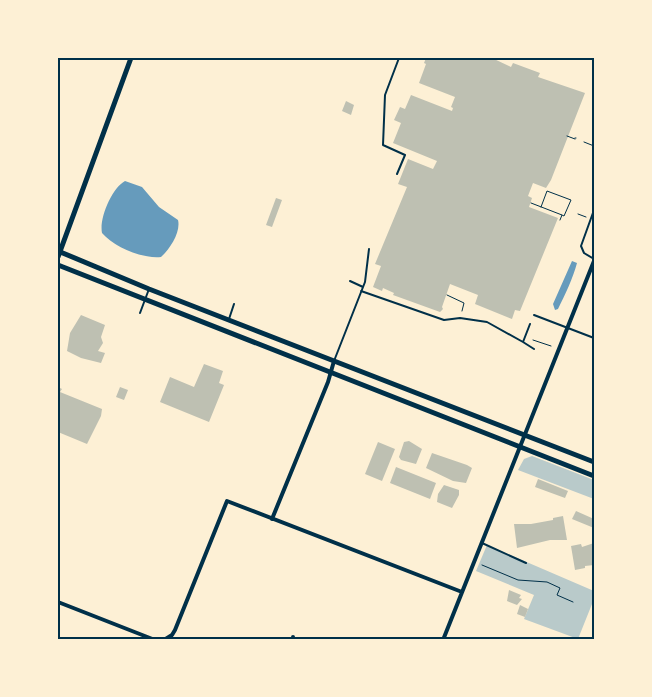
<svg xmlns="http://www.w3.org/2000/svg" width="652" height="697" font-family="'Archivo Narrow',sans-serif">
<rect width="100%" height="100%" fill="#fdf0d5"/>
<path fill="#b9caca" d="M532 456 594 480V499L518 470 524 459Z
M487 545 594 591V599L578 639 524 619 534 595 476 571Z"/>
<path fill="#669bbc" d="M125 181 142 187 159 207 178 220C181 232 170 249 161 257 142 259 114 247 102 233 99 218 112 188 125 181Z
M572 261 577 263C573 278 565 295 558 309L555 310 553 304Z"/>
<path fill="#bec0b2" d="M426 58H492L511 67 513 63 540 73 538 77 585 93 551 180 546 188 533 183 528 196 532 198 529 207 558 218 520 311 515 310 512 319 475 304 478 295 450 284 442 307 443 309 440 312 393 295 394 293 383 288 382 291 373 287 381 266 375 264 407 187 398 184 408 159 433 169 437 161 393 143 401 123 394 120 400 107 405 109 411 95 452 111 453 108 451 107 455 97 419 83 426 64 424 63Z
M346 101 354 105 351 115 342 111Z
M276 198 282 200 272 227 266 225Z
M81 315 105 325 101 337 103 343 98 351 105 353 101 363 81 358 67 351 70 333Z
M204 364 223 371 219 383 224 385 209 422 160 402 170 377 194 387Z
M58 387 62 389 60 392 102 409 101 416 87 444 58 432Z
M120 387 128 390 124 400 116 397Z
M409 441 422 449 416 464 401 460 399 457 404 442Z
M378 442 395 449 382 481 365 474Z
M432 453 467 465 472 468 466 483 453 481 426 468Z
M396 467 436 483 430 499 390 483Z
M538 479 568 491 565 498 535 487Z
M444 485 459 490V495L452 508 437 502 438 494Z
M576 511 594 519V528L572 519Z
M563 516 567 540H550L517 548 514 524H531L553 520V518Z
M594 543V565L585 566V568L575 570 571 546 581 544 582 547Z
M509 590 521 595 519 598 522 599 517 605 507 601Z
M520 605 528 609 525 617 517 614Z"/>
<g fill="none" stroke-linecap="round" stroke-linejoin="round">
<path stroke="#003049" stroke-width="1" d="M567 136 575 139
M575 138H576
M584 142 594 146
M531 203 562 215 560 220
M541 207 547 191 571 200 564 216 562 215
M578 214 586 217
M447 295 464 303 462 311
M533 340 551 346
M482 565 518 580 547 582 560 588 557 595 573 602"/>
<path stroke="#003049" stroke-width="2" d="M397 174 405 155 383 145 385 95 399 58
M594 210 581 246 584 253 594 259
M350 281 363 287
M361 291 444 320 460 318 487 322 523 342
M140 313 149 289
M534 315 594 338
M229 319 234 304
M530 324 523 342 534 349
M334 361 365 282 369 249
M482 543 526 563"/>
<path stroke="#003049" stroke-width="4" d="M272 519 328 382 334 361
M58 602 155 640
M293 637V640
M164 640 172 635 175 630 227 501 462 592
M443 640 594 261"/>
<path stroke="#003049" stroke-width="5" d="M58 251 149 289 594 462
M58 257 131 58
M58 265 594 476"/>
</g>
<rect width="652" height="697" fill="none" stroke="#fdf0d5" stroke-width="118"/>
<rect x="59" y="59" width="534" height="579" fill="none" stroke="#003049" stroke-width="2"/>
</svg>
